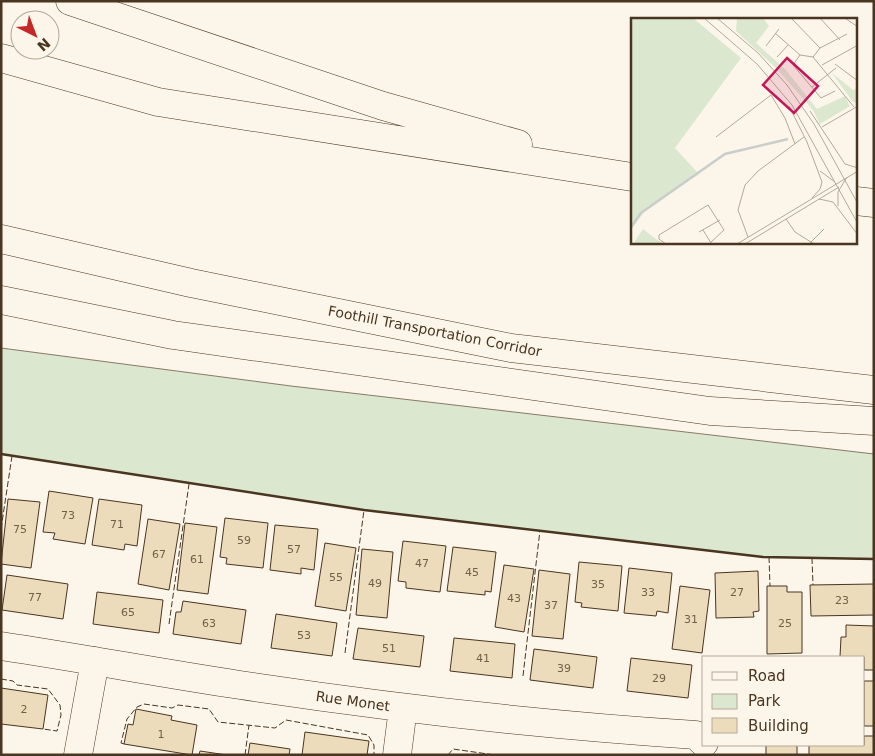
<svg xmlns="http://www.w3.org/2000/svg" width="875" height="756" font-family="'DejaVu Sans',sans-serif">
<rect width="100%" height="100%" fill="#fbf6e9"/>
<path fill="#dce7d0" stroke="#887966" d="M1 348 291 386 874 454V559L763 557 364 510 1 454Z"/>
<path fill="#ecdcbc" stroke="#4a3520" d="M49 491 93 498 85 544 53 539 55 533 43 532Z
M8 499 40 502 31 568 1 564Z
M99 499 142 505 137 546 125 544 124 550 92 545Z
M225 518 268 523 263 568 226 564 227 558 220 557Z
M148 519 180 524 169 590 138 584Z
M185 523 217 527 208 594 177 590Z
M275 525 318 529 314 570 301 568V574L270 570Z
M403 541 446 546 440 592 406 588V582L398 581Z
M325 543 356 548 346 611 315 606Z
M453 547 496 552 491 592 485 591V595L447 591Z
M362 549 393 552 387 618 356 615Z
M579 562 622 566 618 611 581 607 582 603 575 602Z
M504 565 534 569 524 632 495 627Z
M629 568 672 573 668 613 657 611 656 616 624 613Z
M539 570 570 574 563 639 532 636Z
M758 571 759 611 753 612 754 617 716 618 715 573Z
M7 575 68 584 63 619 2 610Z
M874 584V615L811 616 810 585Z
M680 586 710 590 702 653 672 649Z
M767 586H787V592H802V653L767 654Z
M97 592 163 600 159 633 93 624Z
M183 601 246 610 241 644 173 634 176 612H181Z
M276 614 337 623 332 656 271 648Z
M846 625 874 626V670H864V657H840L841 637H846Z
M358 628 424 636 420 667 353 659Z
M454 638 515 644 512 678 450 671Z
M534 649 597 657 593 688 530 680Z
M631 658 692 665 688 698 627 691Z
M864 681H874V726H864Z
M1 688 48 695 43 729 1 724Z
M136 709 172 716 171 720 197 725 192 755 124 744 128 724 133 725Z
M305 732 369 741 367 755H302Z
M864 736H874V755H809V745H864Z
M250 743 290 749 289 755H248Z
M766 745H797V755H766Z
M200 751 227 755H199Z"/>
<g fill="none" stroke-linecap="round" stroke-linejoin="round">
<defs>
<path id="minor" d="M1 646C81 658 161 673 240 685 391 708 543 725 696 735L704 743
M78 755 95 661
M397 755 403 708"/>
<path id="motorway" d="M70 1 383 106 518 144
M1 58 158 102 632 177
M856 201 874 203
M1 239 191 283 511 348 874 390
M1 300 173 335 710 411 874 421"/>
</defs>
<use href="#minor" stroke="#4a3520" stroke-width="29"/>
<use href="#motorway" stroke="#4a3520" stroke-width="29"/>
<use href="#minor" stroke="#fbf6e9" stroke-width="28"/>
<use href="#motorway" stroke="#fbf6e9" stroke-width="28"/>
<path stroke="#4a3520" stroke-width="1" stroke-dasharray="6 2.5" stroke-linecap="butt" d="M1 529 12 456
M769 557 770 586
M812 558 813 585
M169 624 189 484
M345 653 364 510
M523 676 540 530
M1 679 13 681 17 685 48 689 60 705 61 715 57 731 43 729
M124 744 121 743 127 719 137 707 144 704 172 708 178 705 209 709 218 722 275 728 286 720 368 735 374 745V755
M245 755 249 725
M448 755 453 749 495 755"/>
<path stroke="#4a3520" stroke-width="2.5" d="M1 454 364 510 763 557 874 559"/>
</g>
<g text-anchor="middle" stroke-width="4" stroke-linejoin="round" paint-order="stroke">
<g font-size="11" fill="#725f47">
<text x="68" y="519">73</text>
<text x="117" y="528">71</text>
<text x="20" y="533">75</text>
<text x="244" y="544">59</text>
<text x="294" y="553">57</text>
<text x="159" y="558">67</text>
<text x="197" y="563">61</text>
<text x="422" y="567">47</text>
<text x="472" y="576">45</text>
<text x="336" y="581">55</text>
<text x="375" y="587">49</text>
<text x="598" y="588">35</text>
<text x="648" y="596">33</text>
<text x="737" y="596">27</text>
<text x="35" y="601">77</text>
<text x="514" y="602">43</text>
<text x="842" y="604">23</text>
<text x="551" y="609">37</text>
<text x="128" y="616">65</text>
<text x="691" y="623">31</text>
<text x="209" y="627">63</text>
<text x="785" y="627">25</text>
<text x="304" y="639">53</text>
<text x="389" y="652">51</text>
<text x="483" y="662">41</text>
<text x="564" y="672">39</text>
<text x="659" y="682">29</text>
<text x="24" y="713">2</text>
<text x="161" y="738">1</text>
</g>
<g font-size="14" fill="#4a3520" stroke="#fbf6e9">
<text transform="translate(435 331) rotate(11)" y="5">Foothill Transportation Corridor</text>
<text transform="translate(353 701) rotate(8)" y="5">Rue Monet</text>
</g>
</g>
<g transform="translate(631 18)">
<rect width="226" height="226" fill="#fbf6e9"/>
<path d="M0 0H62L110 40 44 130 68 156 16 190 0 212ZM106 0H132L138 8 125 25 154 51 186 91 214 78 219 88 189 106 182 92 145 50 105 13ZM201 55 222 72 226 70V85L222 84ZM12 211 25 221 33 226H2Z" fill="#dce7d0"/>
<path fill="none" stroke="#c9cecd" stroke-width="2.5" d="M0 209 10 195 94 136 157 121"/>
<path fill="none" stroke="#b4a999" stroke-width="1" d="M73 0 126 46 161 87 227 206M86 0 127 35 156 67 183 106 227 186M160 0 189 30M189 0 209 22M214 0 227 9M144 15 169 37 182 39 223 89M135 28 148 11M169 37 162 47 190 80 204 73M146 39 157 27M182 39 189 30 216 16M204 46 227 63M191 47 227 27M181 69 205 50M158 88 176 124 191 164 189 171 181 180M179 93 214 146 227 150M191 109 227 88M85 119 140 77 154 100 164 126M189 153 204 164M188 181 202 184 227 217M207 188V174L216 159M155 201 164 214 183 226M72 212 80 225M68 214 89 202M117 219 107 192 114 167 127 153 173 119M35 226 28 221V217L77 187 93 212 78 226M106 226 227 153M114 226 208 169M178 226 193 211"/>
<path fill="#c2185b" fill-opacity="0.15" stroke="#c2185b" stroke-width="2.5" d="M156 40 187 68 163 95 132 67Z"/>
<rect width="226" height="226" fill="none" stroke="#4a3520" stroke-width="2.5"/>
</g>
<rect width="875" height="756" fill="none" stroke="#4a3520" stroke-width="5"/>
<rect x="702" y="656" width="162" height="90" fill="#fbf6e9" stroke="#b4a999"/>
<rect x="712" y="672" width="25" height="8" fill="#fbf6e9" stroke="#b4a999"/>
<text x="748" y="681" font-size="15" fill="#4a3520">Road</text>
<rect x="712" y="694" width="25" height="15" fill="#dce7d0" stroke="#b4a999"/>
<text x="748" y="706" font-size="15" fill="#4a3520">Park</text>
<rect x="712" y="718" width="25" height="15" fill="#ecdcbc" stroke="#b4a999"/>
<text x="748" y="731" font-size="15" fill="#4a3520">Building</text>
<g transform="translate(35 35) rotate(138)"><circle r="24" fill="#fbf6e9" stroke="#b4a999"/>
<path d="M0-4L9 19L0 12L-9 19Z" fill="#c62828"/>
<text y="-8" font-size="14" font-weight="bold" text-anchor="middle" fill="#4a3520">N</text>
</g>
</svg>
